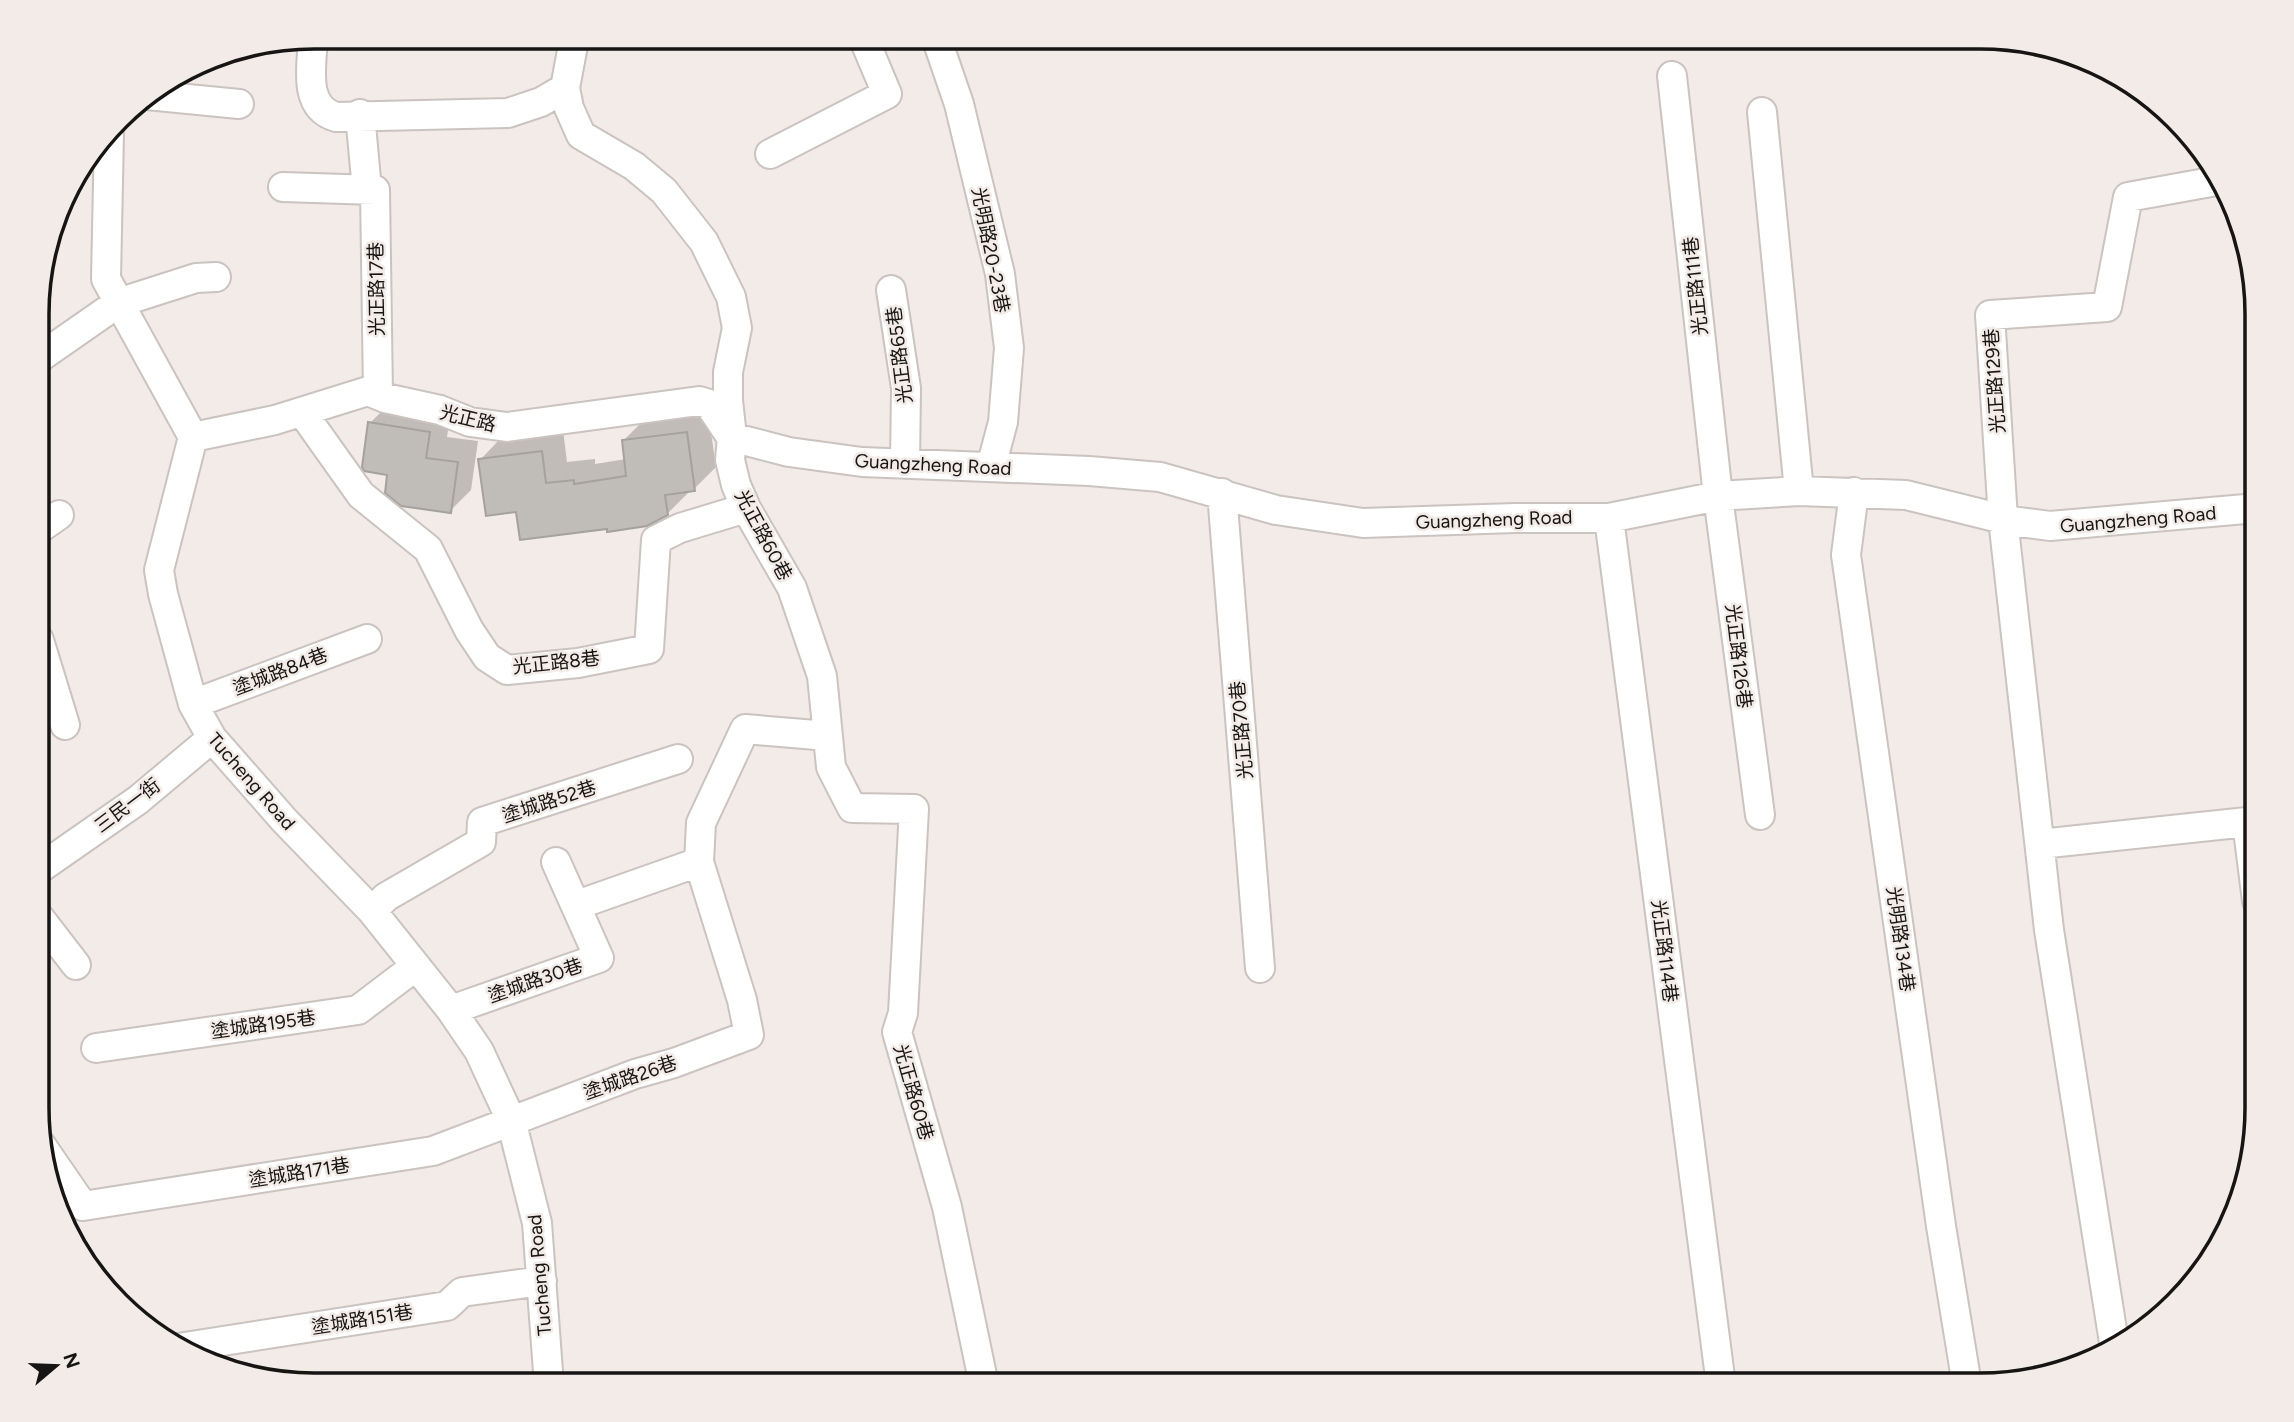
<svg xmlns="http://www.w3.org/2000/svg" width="2294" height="1422" font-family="Figtree,'Noto Sans TC',sans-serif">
<rect width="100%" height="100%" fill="#f2ebe7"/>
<path fill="#0003" d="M391 402 451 410 447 437 478 441 471 490 450 511 370 423Z
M708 411 716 467 694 489 688 490 689 492 667 514 518 510 480 460 501 438 563 430 567 462 595 459V464L626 459 623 441 645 419Z"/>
<path fill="#c0bcb7" stroke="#a5a19c" stroke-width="2" d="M368 422 430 432 426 458 458 462 451 513 401 506 385 493 387 475 364 471 362 467Z
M687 432 695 491 665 495 668 515 647 526 607 532V529L520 540 516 512 486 516 478 459 542 451 546 483 574 480V484L626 476 622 440Z"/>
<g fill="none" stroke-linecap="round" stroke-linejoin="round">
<defs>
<path id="minor" d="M313 37C312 65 302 107 336 117L508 113 541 102 565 88
M577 37 574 40 565 88 569 108 581 135 634 166 664 191 704 242 731 297 737 328 728 372V400L732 437 730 460 736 485 746 508 792 588 822 676 831 767 852 808 914 809 903 1013 897 1032 947 1207 984 1385
M936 37 959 104 1000 274 1009 348 1003 422 991 467
M1672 76 1718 496 1760 815
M147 95 239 104
M1762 112 1799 491
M360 114 367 190
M109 134 106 279 193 437 159 570 163 594 193 704 212 738 284 820 372 911 451 1010 479 1051 511 1120 537 1223 549 1385
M770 154 887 94 863 37
M283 187 375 190 378 395
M891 290 906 388 905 463
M39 358 118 303 196 278 216 277
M302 412 361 495 428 549 469 630 487 657 507 670 578 663 649 649 656 540 680 528 746 508
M193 437 275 420 368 391 385 398 440 410 470 422 507 427 699 401 709 404 731 437 789 452 862 462 1089 471 1160 477 1276 510 1363 523 1515 518H1609L1718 496 1799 491 1906 495 2011 521 2050 526 2257 508
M1854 492 1846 555 1941 1226 1967 1385
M1222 493 1260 968
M1609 518 1721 1385
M39 529 59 515
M39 640 65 725
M193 704 367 639
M2040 844 2247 822 2257 901
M39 869 138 800 212 738
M577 905 699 862
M372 911 386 897 481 842 482 822 678 759
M39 917 76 965
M451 1010 599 958 556 862
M96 1048 358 1010 416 966
M39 1142 83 1206 433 1151 635 1074 674 1063 749 1035 742 1000 699 862 701 823 745 729 828 736
M178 1348 447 1306 462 1292 542 1281
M2115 1349 2049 930 2003 519 1990 315 2107 307 2128 197 2222 180"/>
</defs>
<use href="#minor" stroke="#cac3c0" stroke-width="32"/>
<use href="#minor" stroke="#fff" stroke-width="28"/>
</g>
<g text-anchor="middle" stroke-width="5" stroke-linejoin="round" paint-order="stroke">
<g font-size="19" fill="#171514" stroke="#f2ebe7">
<text transform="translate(991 250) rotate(79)" y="7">光明路20-23巷</text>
<text transform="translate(1695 286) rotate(-96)" y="7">光正路111巷</text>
<text transform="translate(376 289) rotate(-91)" y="7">光正路17巷</text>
<text transform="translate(899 355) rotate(-97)" y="7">光正路65巷</text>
<text transform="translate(1994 381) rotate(-94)" y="7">光正路129巷</text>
<text transform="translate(468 418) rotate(14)" y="7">光正路</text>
<text transform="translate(933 464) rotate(3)" y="7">Guangzheng Road</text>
<text transform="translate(1494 519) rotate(-2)" y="7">Guangzheng Road</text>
<text transform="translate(2138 519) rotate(-5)" y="7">Guangzheng Road</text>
<text transform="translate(764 535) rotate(62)" y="7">光正路60巷</text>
<text transform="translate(1739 656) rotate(83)" y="7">光正路126巷</text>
<text transform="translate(556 662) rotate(-6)" y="7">光正路8巷</text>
<text transform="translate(280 671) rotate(-21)" y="7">塗城路84巷</text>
<text transform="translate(1241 730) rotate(-95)" y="7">光正路70巷</text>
<text transform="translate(252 781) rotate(49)" y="7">Tucheng Road</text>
<text transform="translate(549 801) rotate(-18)" y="7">塗城路52巷</text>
<text transform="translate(127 805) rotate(-37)" y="7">三民一街</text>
<text transform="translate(1901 939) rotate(82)" y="7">光明路134巷</text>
<text transform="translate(1665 951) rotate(83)" y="7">光正路114巷</text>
<text transform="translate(535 980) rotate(-19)" y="7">塗城路30巷</text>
<text transform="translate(263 1024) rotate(-8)" y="7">塗城路195巷</text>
<text transform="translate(630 1077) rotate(-19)" y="7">塗城路26巷</text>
<text transform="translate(914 1092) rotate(74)" y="7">光正路60巷</text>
<text transform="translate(299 1172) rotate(-9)" y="7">塗城路171巷</text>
<text transform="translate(539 1275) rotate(-95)" y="7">Tucheng Road</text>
<text transform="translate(362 1319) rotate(-9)" y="7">塗城路151巷</text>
</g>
</g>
<path d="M0 0H2294V1422H0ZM314 49H1980A265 265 0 0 1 2245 314V1108A265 265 0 0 1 1980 1373H314A265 265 0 0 1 49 1108V314A265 265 0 0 1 314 49Z" fill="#f2ebe7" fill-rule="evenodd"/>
<path fill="none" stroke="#171514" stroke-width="3.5" d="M314 49H1980A265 265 0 0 1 2245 314V1108A265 265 0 0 1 1980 1373H314A265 265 0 0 1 49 1108V314A265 265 0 0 1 314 49Z"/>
<g transform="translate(56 1366) rotate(71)" stroke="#f2ebe7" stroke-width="5" paint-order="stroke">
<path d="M0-5L12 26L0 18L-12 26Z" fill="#171514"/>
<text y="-10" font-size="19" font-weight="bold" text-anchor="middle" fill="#171514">N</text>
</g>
</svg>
